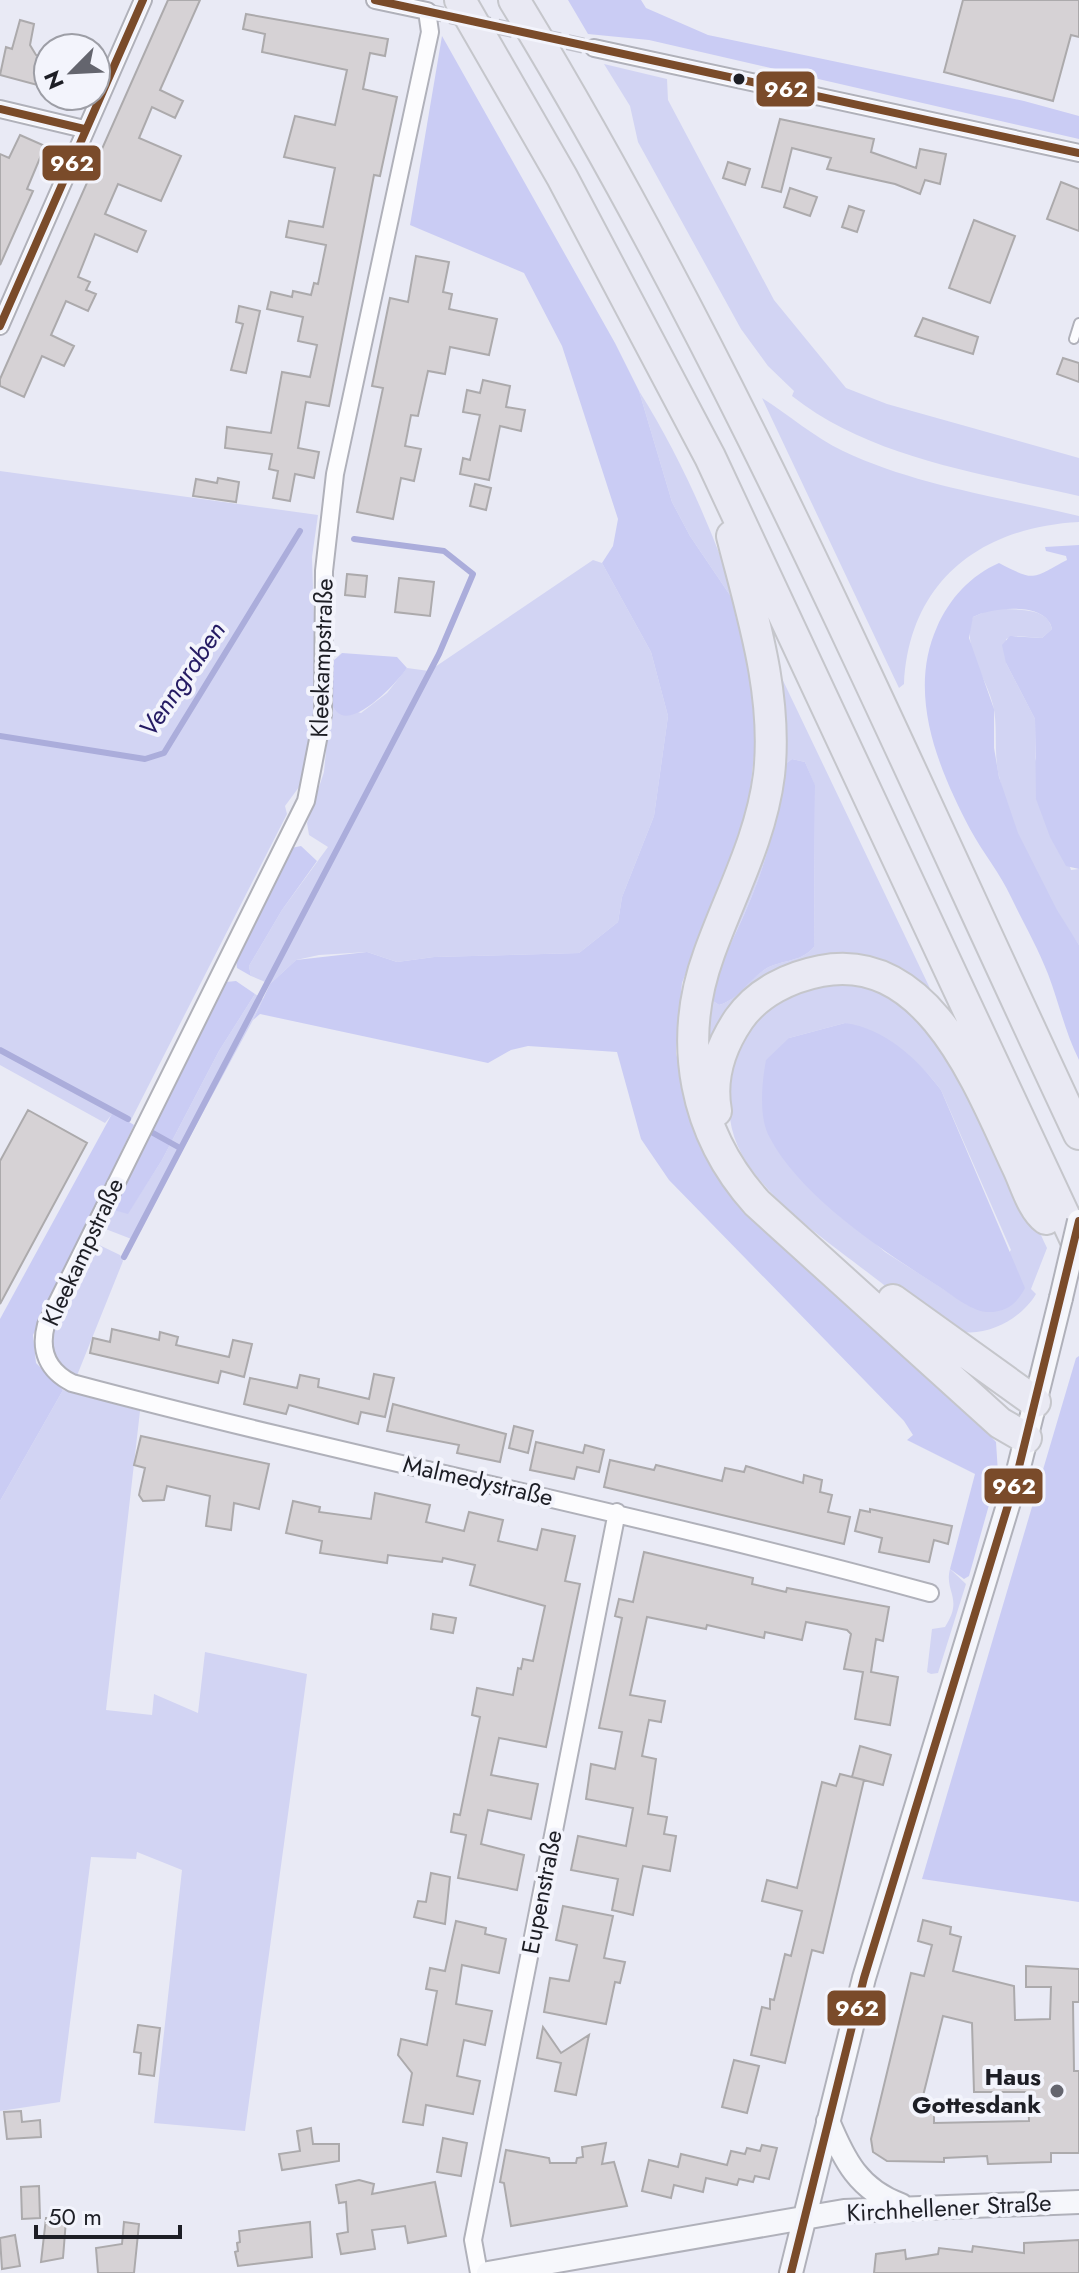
<svg xmlns="http://www.w3.org/2000/svg" width="1079" height="2273" font-family="Jost,sans-serif">
<rect width="100%" height="100%" fill="#e9eaf5"/>
<path fill="#d2d4f3" fill-rule="evenodd" d="M604 64 667 79 668 100 774 300 846 388 887 404 1079 458V496C981 473 872 459 792 396L794 391 768 366 741 329 638 142 630 106Z
M639 391C682 459 714 534 740 610L690 536 672 502Z
M762 398C789 415 814 437 843 451 917 486 1001 497 1079 516V522C981 527 909 581 904 684L899 688Z
M0 471 318 515 312 557 316 686 312 746 302 783 285 806 287 814 130 1122 113 1113 105 1123 0 1065Z
M593 560 602 563 651 652 668 716 654 816 622 897 618 922 579 953 434 957 397 962 367 952 319 955 296 960 270 984 251 976 249 966 282 910 328 847 309 835 307 823 324 772 331 699 333 705 361 713 387 693 407 668 429 671Z
M994 608C1013 611 1047 605 1052 629L1042 638 1015 636 1006 639V663L1035 719V758L1071 870 1079 869V945C1044 896 1011 832 998 772 994 750 998 726 993 705 986 676 961 647 973 617Z
M777 668 937 1003C929 1001 922 991 913 986 901 978 888 972 874 968 799 943 724 1001 708 1074H701L699 1047 704 985 752 864 773 792 779 711ZM792 759 805 762 815 786 814 947C799 964 780 959 764 970 748 980 738 1000 719 1005L710 999 708 989C749 907 774 858 784 765Z
M826 983C843 985 863 985 880 991 958 1022 1013 1175 1047 1248L1031 1289 1036 1294C1022 1318 987 1338 958 1331 926 1324 897 1294 871 1275 831 1244 783 1212 752 1170 734 1146 727 1121 729 1090 731 1028 768 998 826 983ZM845 1023C884 1041 916 1055 941 1090L1011 1250 968 1305 885 1252 820 1196 789 1038Z
M255 994 263 999 253 1020 134 1240 103 1228 110 1209 128 1213 162 1160 219 1051Z
M95 1243 120 1255 123 1261 76 1378C65 1371 54 1363 52 1350 48 1329 81 1259 95 1243Z
M63 1390 140 1411 106 1710 152 1715 154 1694 198 1713 205 1652 307 1674 245 2131 154 2123 182 1870 137 1852 136 1859 91 1857 60 2102 0 2111V1501Z
M950 1569 966 1584 938 1673 931 1674 927 1672 932 1629 945 1627C964 1598 944 1592 950 1569Z"/>
<path fill="#caccf4" d="M568 0H641L646 8 708 35 1024 101 1079 116V139L649 40 588 34Z
M442 36 615 343 639 391 672 502 690 536 740 610 753 673 755 747 750 792 740 832 682 983 676 1053 692 1120 996 1442 998 1473 969 1576 964 1579 950 1569 975 1474 907 1440 913 1435 904 1421 669 1180 641 1139 617 1052 528 1046 511 1050 488 1063 260 1014 253 1020 270 984 296 960 367 952 397 962 434 957 579 953 618 922 622 897 654 816 668 716 651 652 602 563 613 546 618 519 562 346 524 273 410 225Z
M1079 545V869L1066 866 1050 837 1036 799 1035 719 1006 663 1002 645 1010 636 1042 638 1052 629C1047 601 991 607 973 617L969 638 994 709V748L999 777 1018 833 1057 910 1079 945V1060C1065 1032 1059 1003 1048 974 1038 948 1023 922 1011 897 1000 873 983 853 970 829 938 768 907 694 937 627 949 599 971 575 999 563 1036 582 1031 579 1067 560L1066 556 1046 551 1045 547Z
M342 653 397 657 407 668C397 683 340 745 331 699 329 688 332 673 333 661Z
M792 759 805 762 815 785 814 947C799 964 780 959 764 970 748 981 738 1000 719 1005L710 999V986C750 905 774 856 784 765Z
M301 846 317 861 282 910 249 966 251 976 237 968 236 960 291 848Z
M236 981 255 994 219 1051 162 1160 128 1214 110 1209 226 982Z
M845 1023C884 1028 918 1059 941 1090L1025 1288C1017 1304 1005 1313 986 1312 970 1310 952 1295 938 1286 883 1251 801 1197 770 1138 758 1117 762 1082 766 1060L789 1038Z
M113 1112 134 1125 33 1335 36 1363 63 1390 0 1501V1319Z
M1079 1356V1902L922 1879 1076 1358Z"/>
<g fill="none" stroke-linecap="round" stroke-linejoin="round">
<path stroke="#abaddb" stroke-width="6" d="M0 736 145 759 164 753 300 531
M0 1050 128 1119
M153 1133 180 1148
M124 1257 439 654 473 574 444 551 354 539"/>
</g>
<path fill="#d6d2d5" stroke="#acaaac" stroke-width="2" fill-rule="evenodd" d="M168 0H200L160 90 183 101 175 118 152 107 139 138 181 156 161 201 118 184 105 214 146 231 137 252 95 234 78 277 90 282 86 290 96 294 88 311 66 301 51 335 74 346 64 366 42 356 24 397 0 386V379Z
M963 0H1079V37L1071 35 1053 101 944 72Z
M246 14 388 39 385 56 370 53 363 89 397 97 380 176 374 175 329 406 306 402 298 448 319 452 314 478 295 474 290 501 273 498 278 471 269 469 272 454 225 448 227 427 271 433 282 372 310 377 317 345 298 341 303 317 267 309 271 292 292 297 293 291 311 295 314 283 318 284 326 245 286 237 289 221 323 227 335 168 284 157 295 116 335 125 347 70 262 52 265 34 243 29Z
M20 20 34 24 30 45 36 55 48 58 45 87 0 75 6 47 12 49Z
M780 119 874 139 871 152 916 168 920 149 946 154 940 184 925 180 920 194 895 184 827 169 831 158 792 148 781 192 762 187Z
M20 135 45 146 27 189 33 191 0 265V154L9 158Z
M728 162 750 169 745 185 723 178Z
M1061 182 1079 189V231L1047 219Z
M790 188 817 197 810 216 784 207Z
M849 206 864 211 857 232 842 227Z
M974 220 1015 236 990 303 949 288Z
M416 256 449 262 443 292 452 294 449 309 497 319 489 355 450 347 445 374 428 371 418 416 411 415 405 446 421 449 414 481 401 478 393 519 357 512 383 388 372 386 390 298 408 302Z
M239 306 260 311 246 373 231 370 243 324 236 322Z
M923 318 978 337 973 354 915 336Z
M1063 358 1079 363V382L1057 374Z
M483 380 510 386 506 407 525 410 521 431 500 426 489 480 460 474 463 458 470 460 480 415 463 412 467 390 480 393Z
M218 478 239 482 236 502 193 496 196 479 217 483Z
M475 484 491 488 486 510 470 506Z
M347 574 367 576 365 597 345 595Z
M399 578 434 582 430 616 395 612Z
M28 1110 87 1143 0 1304V1161Z
M112 1329 159 1340 160 1332 178 1337 176 1345 229 1357 233 1340 252 1344 244 1377 221 1371 218 1383 90 1353 93 1338 110 1342Z
M374 1374 394 1378 385 1417 361 1412 358 1424 289 1405 286 1414 244 1404 250 1378 297 1388 300 1375 319 1379 318 1387 369 1399Z
M393 1404 506 1434 500 1462 457 1453 459 1445 387 1431Z
M514 1426 533 1431 528 1453 509 1448Z
M141 1436 269 1464 259 1509 234 1503 231 1530 206 1526 210 1496 167 1486 164 1500 143 1501 139 1495 145 1468 134 1465Z
M536 1442 583 1453 585 1445 604 1450 599 1472 577 1467 574 1479 530 1470Z
M610 1460 654 1470 656 1465 722 1481 725 1468 744 1472 746 1466 803 1483 804 1475 822 1480 820 1492 832 1495 828 1512 850 1517 844 1544 604 1487Z
M375 1493 430 1505 426 1522 464 1531 469 1512 503 1520 498 1541 537 1550 542 1529 575 1536 565 1581 580 1584 546 1747 499 1738 491 1775 538 1784 531 1819 488 1810 481 1844 524 1855 517 1890 458 1878 466 1835 451 1832 454 1814 460 1815 480 1717 472 1715 477 1688 513 1695 518 1668 521 1669 523 1659 533 1661 545 1606 470 1585 475 1565 443 1558 442 1562 388 1555 387 1563 320 1553 322 1541 286 1533 293 1501 320 1507 319 1512 371 1519Z
M870 1509 952 1526 948 1544 934 1540 929 1562 879 1552 882 1538 855 1531 860 1510 870 1512Z
M644 1552 753 1578 752 1584 786 1592 787 1588 889 1607 883 1641 876 1639 871 1672 898 1677 890 1725 855 1719 863 1672 844 1669 851 1634 847 1630 806 1622 802 1640 765 1632 764 1638 707 1625 706 1629 647 1617 630 1695 665 1701 661 1722 649 1720 642 1756 656 1759 648 1814 667 1817 664 1834 676 1836 670 1871 643 1866 633 1915 612 1910 618 1879 571 1870 578 1836 626 1846 633 1808 586 1799 591 1764 615 1769 622 1732 599 1728 622 1618 615 1616 619 1599 633 1602Z
M433 1614 456 1618 453 1633 431 1629Z
M860 1746 891 1755 883 1785 852 1777Z
M840 1774 864 1780 823 1953 812 1950 785 2063 751 2055 762 2007 770 2009V1999L774 2000 785 1954 791 1956 802 1911 762 1901 767 1880 797 1888 822 1782 836 1786Z
M431 1873 450 1877 445 1924 414 1917 418 1901 426 1902Z
M563 1906 613 1916 604 1958 625 1962 620 1983 615 1982 606 2024 544 2012 550 1978 569 1981 577 1945 556 1940Z
M923 1920 951 1927 950 1934 961 1937 953 1971 1014 1986 1015 2020 1050 2019 1051 1987H1026V1966L1079 1969V2002H1073L1074 2071H1079V2153H1051V2162L988 2164 987 2156 944 2158V2162L887 2161 873 2152 871 2139 911 1973 924 1976 932 1945 918 1941ZM943 2016 972 2023 974 2092H1028L1029 2121 934 2123V2114L919 2112Z
M456 1921 486 1928 485 1934 506 1939 499 1973 462 1965 456 2004 492 2011 485 2045 464 2040 457 2076 480 2081 473 2114 426 2105 423 2125 403 2122 412 2073 398 2055 401 2039 427 2045 437 1991 426 1989 430 1968 445 1971Z
M138 2025 160 2028 154 2076 139 2074 141 2053 134 2052Z
M543 2027 561 2053 589 2035 576 2095 555 2091 561 2063 537 2058Z
M734 2060 759 2066 747 2113 722 2107Z
M21 2111 22 2122 40 2120 41 2137 7 2139 4 2112Z
M311 2128 313 2144H339V2161L282 2170 279 2154 300 2151 297 2131Z
M443 2138 467 2143 461 2176 437 2172Z
M606 2143 602 2164 614 2162 627 2206 511 2226 504 2183 500 2182 506 2150 549 2158 550 2163H576L577 2158 583 2157 582 2147Z
M762 2145 777 2148 769 2179 755 2176 753 2182 739 2179 737 2185 706 2178 703 2192 674 2185 671 2198 642 2191 649 2160 678 2167 681 2154 727 2165 731 2151 745 2154 747 2148 760 2151Z
M359 2180 374 2184 372 2194 435 2182 446 2236 408 2243 405 2226 372 2230 375 2249 341 2254 337 2234 348 2232 346 2202 339 2203 336 2185Z
M39 2186 40 2218 22 2219 21 2187Z
M46 2218 66 2220 63 2258 41 2262Z
M124 2222 139 2224 134 2273H98L96 2248 122 2244Z
M310 2222 312 2257 238 2266 235 2252 238 2251 237 2243 240 2242 239 2231Z
M15 2235 20 2266 2 2269 0 2238Z
M1079 2240V2273H874L876 2254 905 2250 906 2259 938 2254 939 2248 972 2252 973 2246 1024 2253V2243Z"/>
<g fill="none" stroke-linecap="round" stroke-linejoin="round">
<path stroke="#c0c1cb" stroke-width="16" stroke-dasharray="16 8" stroke-linecap="butt" d="M427 11 594 48"/>
<defs>
<path id="service" d="M1074 339 1079 323"/>
<path id="minor" d="M375 0 427 11 430 32 335 474 324 571 323 714 306 801 46 1325C39 1351 48 1371 72 1383 357 1459 646 1515 930 1593
M594 48 1079 153
M0 109 84 129
M0 326 143 0
M479 2273 473 2240 617 1512"/>
<path id="secondary" d="M828 2121C844 2160 859 2190 901 2205
M488 2273 844 2211 1079 2202
M791 2273 864 1978 1016 1479 1061 1298"/>
<path id="motorway" d="M460 0 562 177 710 457 1079 1247
M514 0C734 361 900 753 1079 1134
M732 536C752 614 778 694 769 775 761 839 730 895 709 954 677 1042 694 1133 757 1203L1000 1423 1026 1438
M716 1111C710 1078 720 1047 739 1019 758 992 790 977 821 971 930 950 981 1090 1017 1166 1025 1182 1032 1209 1046 1219
M893 1300 1035 1402"/>
</defs>
<use href="#service" stroke="#b0b1ba" stroke-width="12"/>
<use href="#minor" stroke="#b0b1ba" stroke-width="20"/>
<use href="#secondary" stroke="#b0b1ba" stroke-width="26"/>
<use href="#motorway" stroke="#c5c6cb" stroke-width="34"/>
<use href="#service" stroke="#fcfcfe" stroke-width="8"/>
<use href="#minor" stroke="#fcfcfe" stroke-width="16"/>
<use href="#secondary" stroke="#f6f7fb" stroke-width="22"/>
<use href="#motorway" stroke="#e9e9f3" stroke-width="30"/>
<defs>
<path id="secondary-bridge" d="M1061 1298 1079 1221"/>
</defs>
<use href="#secondary-bridge" stroke="#b0b1ba" stroke-width="26" stroke-linecap="butt"/>
<use href="#secondary-bridge" stroke="#f6f7fb" stroke-width="22"/>
<defs>
<path id="bus-1" d="M375 0 1079 153
M0 109 84 129
M0 326 143 0
M791 2273 864 1978 1016 1479 1079 1221"/>
</defs>
<use href="#bus-1" stroke="#f3f4fc" stroke-width="14"/>
<use href="#bus-1" stroke="#7a4b2a" stroke-width="8"/>
</g>
<circle fill="#1d1e25" stroke="#f3f4fc" stroke-width="3" cx="739" cy="79" r="7"/>
<circle fill="#64656e" stroke="#f3f4fc" stroke-width="3" cx="1057" cy="2091" r="8"/>
<g text-anchor="middle" stroke-width="8" stroke-linejoin="round" paint-order="stroke">
<g font-size="24" fill="#1d1e25" stroke="#f3f4fc">
<text transform="translate(322 658) rotate(-88)" y="8">Kleekampstraße</text>
<text transform="translate(83 1252) rotate(-65)" y="8">Kleekampstraße</text>
<text transform="translate(478 1481) rotate(13)" y="8">Malmedystraße</text>
<text transform="translate(542 1892) rotate(-79)" y="8">Eupenstraße</text>
<text transform="translate(949 2208) rotate(-3)" y="8">Kirchhellener Straße</text>
</g>
<g font-size="24" font-weight="bold" fill="#1d1e25" stroke="#f3f4fc" text-anchor="end">
<text x="1041" y="2085">Haus<tspan x="1041" dy="28">Gottesdank</tspan></text>
</g>
<g font-size="26" font-style="italic" fill="#251b63" stroke="#f3f4fc">
<text transform="translate(182 679) rotate(-56)" y="9">Venngraben</text>
</g>
</g>
<g stroke="#f3f4fc" stroke-width="3">
<rect x="755" y="70" width="61" height="38" rx="8" fill="#7a4b2a"/>
<rect x="41" y="144" width="61" height="38" rx="8" fill="#7a4b2a"/>
<rect x="983" y="1467" width="61" height="38" rx="8" fill="#7a4b2a"/>
<rect x="826" y="1989" width="61" height="38" rx="8" fill="#7a4b2a"/>
</g>
<g font-size="22" text-anchor="middle" font-weight="bold" fill="#fff">
<text x="786" y="97">962</text>
<text x="72" y="171">962</text>
<text x="1014" y="1494">962</text>
<text x="857" y="2016">962</text>
</g>
<g transform="translate(72 72) rotate(246)"><circle r="38" fill="#f3f4fc" stroke="#9d9ea6" stroke-width="2"/>
<path d="M0-6L14 30L0 20L-14 30Z" fill="#64656e"/>
<text y="-12" font-size="22" font-weight="bold" text-anchor="middle" fill="#1d1e25">N</text>
</g>
<path d="M36 2225v12h144v-12" fill="none" stroke="#1d1e25" stroke-width="4"/>
<text x="48" y="2225" font-size="24" fill="#1d1e25" stroke="#f3f4fc" stroke-width="6" paint-order="stroke">50 m</text>
</svg>
